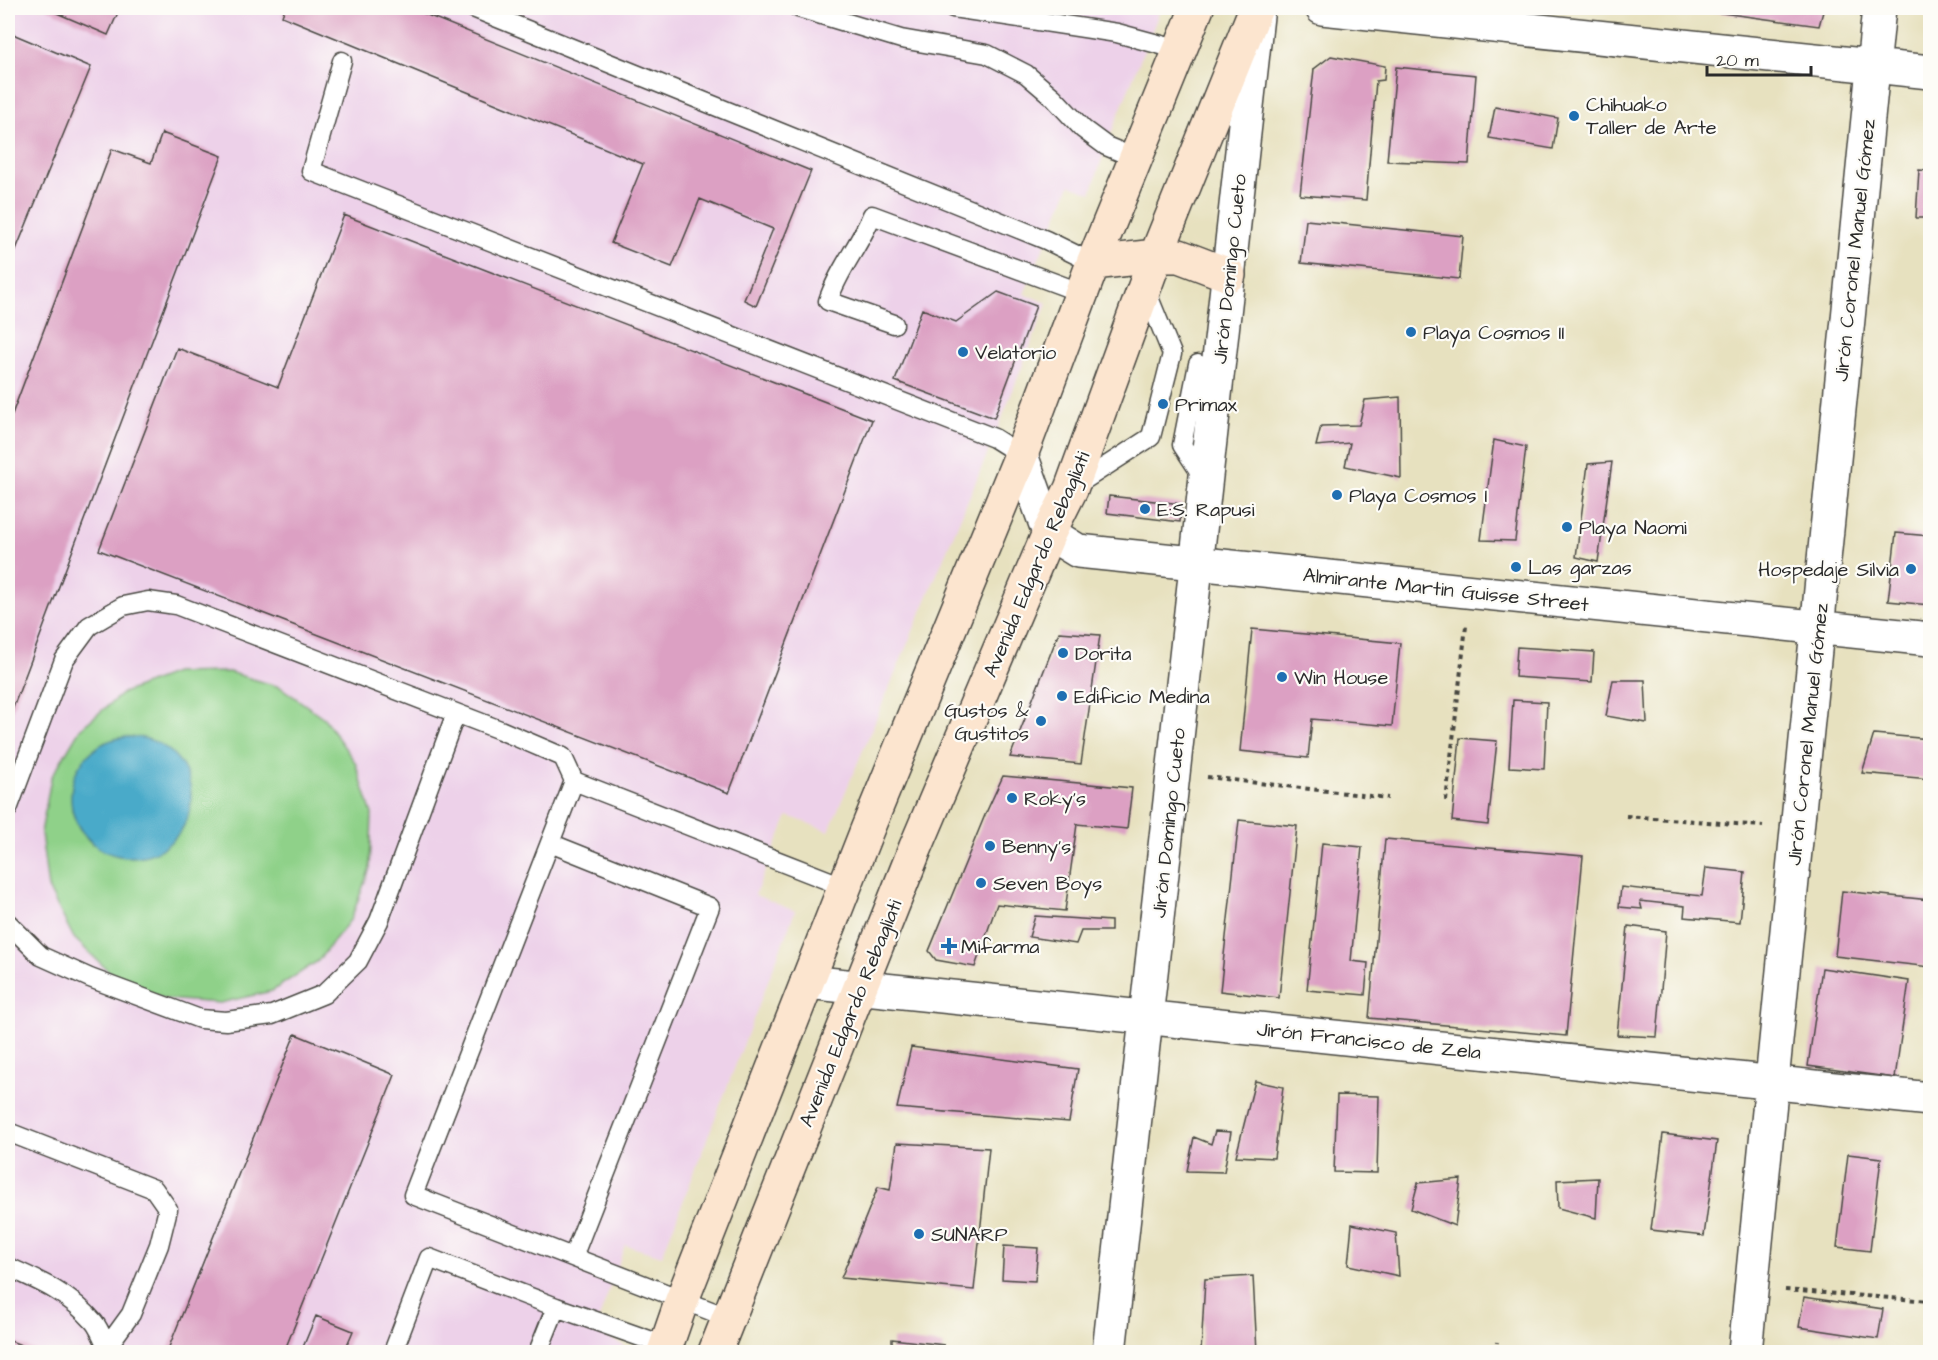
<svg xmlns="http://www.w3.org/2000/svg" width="1938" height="1360" font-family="'Architects Daughter',sans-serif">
<rect width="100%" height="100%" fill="#fdfcf7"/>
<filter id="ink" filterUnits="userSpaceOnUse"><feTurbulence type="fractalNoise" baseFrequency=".0167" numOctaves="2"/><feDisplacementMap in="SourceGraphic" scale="12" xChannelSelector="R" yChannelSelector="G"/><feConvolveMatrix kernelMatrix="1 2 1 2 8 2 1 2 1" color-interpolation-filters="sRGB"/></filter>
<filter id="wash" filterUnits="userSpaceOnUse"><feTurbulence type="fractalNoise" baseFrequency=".008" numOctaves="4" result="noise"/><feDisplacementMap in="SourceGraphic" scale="24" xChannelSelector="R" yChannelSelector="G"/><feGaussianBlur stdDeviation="1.35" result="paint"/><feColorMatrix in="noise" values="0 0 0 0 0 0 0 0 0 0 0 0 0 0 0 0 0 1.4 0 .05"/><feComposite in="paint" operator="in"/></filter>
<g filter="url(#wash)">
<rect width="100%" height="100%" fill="#e7e1bf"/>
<path fill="#edd1e9" d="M8 8H1161L1106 146 1091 193 1070 185 1024 294 1047 303 994 438 829 831 788 816 755 895 795 911 662 1256 625 1245 595 1330 624 1346 621 1352H8Z"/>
<path fill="#8fd189" stroke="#5d7e5a" stroke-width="1.5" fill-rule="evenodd" d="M229 672 280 687 324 718 355 762 372 814 370 868 351 919 318 961 272 991 220 1003 164 999 114 976 74 938 48 888 41 833 51 778 80 729 123 693 175 673ZM123 738C147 738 157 742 176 758L92 844 80 829 72 810 104 743Z"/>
<path fill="#4aaac9" stroke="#3a6a7a" stroke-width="1.5" d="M71 797a60 60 0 1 1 120 0a60 60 0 1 1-120 0Z"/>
<g id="blocks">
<path fill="#dca0c3" d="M45 8H120L108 35Z
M285 8H410L811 171 756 306 744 300 773 229 700 199 672 267 611 243 643 164 282 16Z
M1693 8H1824L1819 26 1693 9Z
M8 32 91 67 8 269Z
M1331 56 1385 66 1384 80 1376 81 1366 200 1300 195 1314 69Z
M1396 67 1476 75 1469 164 1387 161Z
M1495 107 1558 118 1553 149 1489 138Z
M162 133 222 156 8 721V425L112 149 151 163Z
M1919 170 1930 171V218H1916Z
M344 215 872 420 729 793 99 550 177 348 278 387Z
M1306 220 1463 236 1459 279 1301 263Z
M998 292 1036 306 994 418 895 381 922 309 956 322Z
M1400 397 1401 478 1345 466 1350 443 1316 446 1321 426 1359 425 1365 400Z
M1494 440 1526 447 1515 541 1481 540Z
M1612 462 1598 562 1576 557 1588 464Z
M1109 496 1182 504 1180 522 1107 513Z
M1896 533 1930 536V605L1888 601Z
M1252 629 1400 643 1392 726 1312 719 1308 758 1240 751Z
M1059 632 1100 635 1081 764 1010 757Z
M1517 647 1594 652 1592 682 1515 677Z
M1613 680H1645L1647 723 1606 716Z
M1513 700 1547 702 1544 769 1509 767Z
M1874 734 1930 739V779L1862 773Z
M1460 738 1497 741 1488 825 1452 821Z
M1003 776 1132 788 1127 829 1077 824 1065 911 997 904 975 967 936 960 929 951 985 815Z
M1239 820 1297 826 1279 998 1220 991Z
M1385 839 1583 856 1566 1036 1369 1018Z
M1322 843 1362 847 1351 961 1368 963 1365 995 1307 990Z
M1706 868 1745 872 1740 922 1684 917 1685 906 1640 901 1642 909 1619 907 1621 887 1702 896Z
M1842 891 1930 900V967L1835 956Z
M1035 916 1111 921V931H1081L1076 944 1029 937Z
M1628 926 1666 931 1657 1037 1617 1035Z
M1822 968 1909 981 1895 1078 1808 1066Z
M295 1034 395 1075 284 1352H167Z
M911 1047 1078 1069 1069 1122 897 1108Z
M1255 1081 1283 1087 1274 1158 1236 1156Z
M1337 1095 1379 1096 1377 1173 1334 1172Z
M1215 1131 1231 1132 1224 1172 1187 1171 1194 1137 1211 1144Z
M1663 1134 1717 1141 1704 1236 1651 1230Z
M897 1143 989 1148 974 1290 841 1278 878 1187 890 1190Z
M1848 1154 1881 1158 1870 1251 1837 1247Z
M1598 1178 1596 1218 1558 1208 1557 1180Z
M1461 1179 1455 1226 1411 1209 1418 1183Z
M1352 1224 1396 1233 1399 1276 1348 1265Z
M1004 1246 1038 1248 1035 1281 1002 1279Z
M1253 1276 1257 1352H1201L1205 1279Z
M1804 1297 1883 1309 1878 1339 1799 1327Z
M316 1316 353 1331 344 1352H301Z
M892 1339 944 1345 942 1352H892Z
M8 1340 39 1352H8Z"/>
</g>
</g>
<g filter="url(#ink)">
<use href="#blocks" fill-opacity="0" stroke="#474641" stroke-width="1.5"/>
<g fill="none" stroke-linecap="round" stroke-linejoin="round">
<defs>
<path id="lane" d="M473 8 1046 240 1093 263
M798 8 901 39 987 54 1026 74 1053 97 1083 129 1106 146 1135 158
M953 8 1117 33 1180 50
M342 61 311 171 994 438 1021 455
M894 324 828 301C838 270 860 245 872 215L1082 293
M1198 364 1182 445 1205 480
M1075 486 1151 437 1172 354 1145 288
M8 809 64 660 89 626 123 606 148 601 176 605 500 730 563 757 574 781
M550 843 710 907 573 1257
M8 923 41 956 90 978 200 1019 226 1021 272 1015 324 994 358 961 379 921 456 713
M8 1132 154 1189 168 1209 159 1245 131 1314 107 1347 105 1352
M8 1267C40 1281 70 1294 94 1322 99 1328 103 1338 107 1347
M556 1307 666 1346
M729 1318 413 1195 574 781 845 887
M393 1352 429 1258 556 1307 538 1352"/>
<path id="street" d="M1322 8 1930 72
M1021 455 1049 533 1078 551 1930 639
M807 982 1930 1099
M1109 1352 1257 16
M1745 1352 1879 8"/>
<path id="secondary" d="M1093 263 1156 256H1179L1229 275
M664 1352 682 1300 867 830 1021 455 1093 263 1197 8
M715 1352 915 849 1049 533 1071 489 1156 256 1256 8"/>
</defs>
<use href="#lane" stroke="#474641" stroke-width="21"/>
<use href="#street" stroke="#474641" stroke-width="36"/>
<use href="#secondary" stroke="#474641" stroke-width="36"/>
<path stroke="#474641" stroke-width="4" stroke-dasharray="4.5 4.5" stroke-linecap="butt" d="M1207 777 1388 798
M1446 801 1466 626
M1626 816 1763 826
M1785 1290 1930 1301
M1496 1352 1497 1342"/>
<use href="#lane" stroke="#fff" stroke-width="18"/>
<use href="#street" stroke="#fff" stroke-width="33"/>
<use href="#secondary" stroke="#fce5cf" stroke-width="33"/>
</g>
</g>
<g fill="#1f6fb2" stroke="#fdfcf7" stroke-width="2">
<circle cx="1574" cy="116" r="6"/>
<circle cx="1411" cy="332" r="6"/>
<circle cx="963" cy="352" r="6"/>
<circle cx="1163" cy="404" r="6"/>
<circle cx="1337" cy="495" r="6"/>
<circle cx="1145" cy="509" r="6"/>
<circle cx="1567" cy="527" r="6"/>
<circle cx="1516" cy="567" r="6"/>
<circle cx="1911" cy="569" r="6"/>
<circle cx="1063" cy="653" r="6"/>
<circle cx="1282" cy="677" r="6"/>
<circle cx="1062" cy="696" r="6"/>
<circle cx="1041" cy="721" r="6"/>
<circle cx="1012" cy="798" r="6"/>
<circle cx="990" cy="846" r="6"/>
<circle cx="981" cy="883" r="6"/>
<path d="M946 937h6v6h6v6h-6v6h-6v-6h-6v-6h6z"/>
<circle cx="919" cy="1234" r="6"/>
</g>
<g text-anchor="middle" stroke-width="4.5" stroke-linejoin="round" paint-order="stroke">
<g font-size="20" fill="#2b2b2b" stroke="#fdfcf7" text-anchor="start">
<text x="1586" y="111">Chihuako<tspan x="1586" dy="23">Taller de Arte</tspan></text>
<text x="1423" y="339">Playa Cosmos II</text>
<text x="975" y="359">Velatorio</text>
<text x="1175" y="411">Primax</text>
<text x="1349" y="502">Playa Cosmos I</text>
<text x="1157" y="516">E:S. Rapusi</text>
<text x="1579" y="534">Playa Naomi</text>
<text x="1528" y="574">Las garzas</text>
<text x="1899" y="576" text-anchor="end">Hospedaje Silvia</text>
<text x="1075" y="660">Dorita</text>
<text x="1294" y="684">Win House</text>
<text x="1074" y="703">Edificio Medina</text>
<text x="1029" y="717" text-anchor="end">Gustos &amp;<tspan x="1029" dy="23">Gustitos</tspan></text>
<text x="1024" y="805">Roky's</text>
<text x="1002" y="853">Benny's</text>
<text x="993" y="890">Seven Boys</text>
<text x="961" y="953">Mifarma</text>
<text x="931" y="1241">SUNARP</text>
</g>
<g font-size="20" fill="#2b2b2b" stroke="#fdfcf7">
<text transform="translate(1854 250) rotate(-84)" y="7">Jirón Coronel Manuel Gómez</text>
<text transform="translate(1229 269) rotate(-84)" y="7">Jirón Domingo Cueto</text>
<text transform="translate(1036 564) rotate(-67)" y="7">Avenida Edgardo Rebagliati</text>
<text transform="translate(1446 589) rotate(6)" y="7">Almirante Martin Guisse Street</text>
<text transform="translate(1807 734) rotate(-84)" y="7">Jirón Coronel Manuel Gómez</text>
<text transform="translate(1168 823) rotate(-84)" y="7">Jirón Domingo Cueto</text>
<text transform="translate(850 1013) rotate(-68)" y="7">Avenida Edgardo Rebagliati</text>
<text transform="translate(1369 1040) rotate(6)" y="7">Jirón Francisco de Zela</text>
</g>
</g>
<rect width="1938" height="1360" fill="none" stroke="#fdfcf7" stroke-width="30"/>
<path d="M1707 66v9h104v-9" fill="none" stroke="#2b2b2b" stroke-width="3"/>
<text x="1716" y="66" font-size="18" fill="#2b2b2b" stroke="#fdfcf7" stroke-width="4.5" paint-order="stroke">20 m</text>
</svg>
